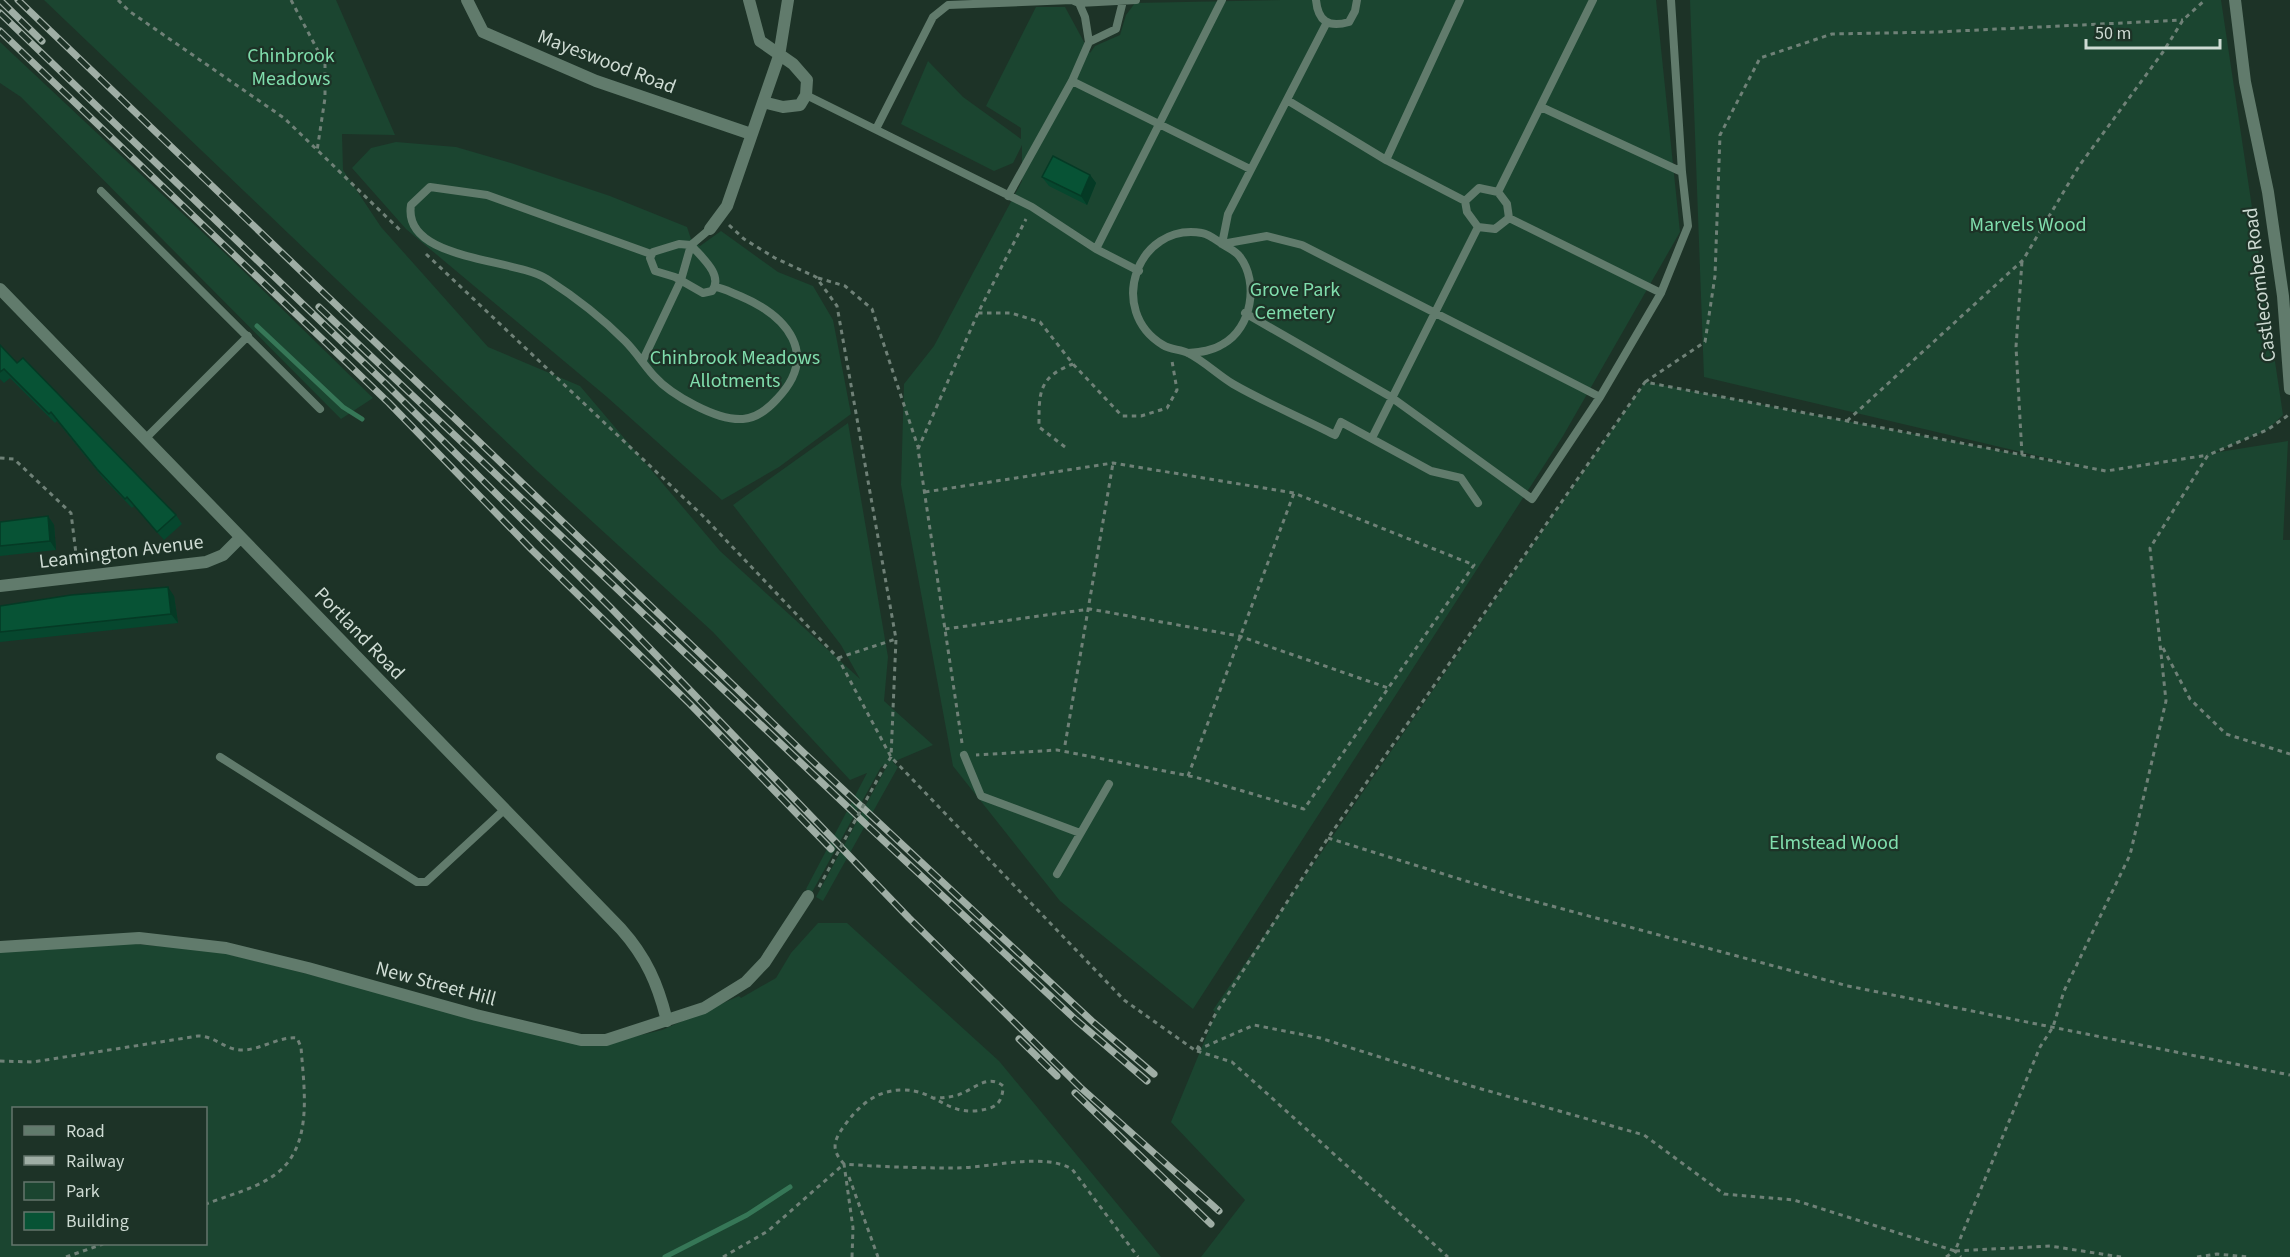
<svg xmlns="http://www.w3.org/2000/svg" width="2290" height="1257" font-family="'Source Sans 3',sans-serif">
<rect width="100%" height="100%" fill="#1d3327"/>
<path fill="#1b4530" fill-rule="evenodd" d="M44 0H336L395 135 342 134 343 170 381 227 488 347 580 386 720 551 860 679 841 645 733 505 848 423 888 657 884 701 933 745 893 762 898 767 823 901 816 897 888 764 881 767 811 894 806 889 867 773 850 780 713 632 536 470Z
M1282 0H1656L1680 232 1563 436 1193 1009 1060 901 953 766 901 485 904 384 934 346 1022 181V145L1013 163 994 171 901 124 928 61 963 97 1021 139V128L986 106 1036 7H1065L1090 53 1095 46 1120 35 1126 15 1135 3Z
M1690 0H2221L2283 415 2267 430 2213 453 2288 441 2283 540H2290V1257H1201L1245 1200 1171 1122 1216 1013 1213 1010 1645 382 2085 467 1704 377Z
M0 42 231 259 373 398 341 419 21 97 0 83Z
M396 142 456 147 511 163 610 196 687 227 691 239 700 246 721 231 778 272 813 286 833 320 851 414 779 467 722 500 607 397 406 229 352 168 371 148Z
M818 923H847L999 1061 1161 1257H0V951L123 943 216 951 594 1046 662 1030 739 996 741 998 776 978 791 953ZM14 1108H206V1244H14Z"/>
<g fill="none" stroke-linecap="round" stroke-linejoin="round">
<path stroke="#367757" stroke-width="5" d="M257 326 343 407 362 419
M665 1257 747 1215 790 1187"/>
<path stroke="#6f8177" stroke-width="3" stroke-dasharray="4.5 4.5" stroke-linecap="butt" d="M118 0 129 11 284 118 401 231
M291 0 325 64V98L317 151
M729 225 744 239 775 258 816 277 837 306 896 639 891 757 882 771
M426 254 703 516 838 658 891 757 1124 1000 1196 1051 1216 1013 1328 838 1645 382 2106 471 2208 455
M818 278 845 286 872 309 918 447
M978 313H1011L1040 322 1073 364 1122 416H1141L1167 408 1177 390 1172 361
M1645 382 1705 342 1715 276 1720 135 1760 58 1832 34 1937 32 2183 20
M1847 421 2023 260 2079 166 2163 52 2183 20 2205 0
M1065 447 1039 427C1039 393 1038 377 1073 364
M2022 455 2016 347 2022 261
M0 458 14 459 71 513 77 562
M925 492 1113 463 1294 493 1474 565 1304 809 1195 777 1057 750 976 755
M945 629 1090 609 1239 636 1388 688
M2163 648 2190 699 2226 734 2290 754
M838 658 896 639
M962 743 918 449 978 313 1026 219
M1065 745 1113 463
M1188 776 1294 493
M1328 838 1511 895 1848 986 2290 1075
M1197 1050 1254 1025 1320 1038 1471 1086 1644 1135 1724 1194 1794 1200 1955 1251
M1197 1051 1232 1062 1448 1257
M0 1061 33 1062 198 1036C215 1036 225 1050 242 1050 261 1050 279 1036 297 1038L301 1047C304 1091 315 1151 270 1178 251 1190 226 1196 206 1204
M849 1177 878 1257
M66 1257 103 1244
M723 1257 768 1231 844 1164C834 1153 832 1145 840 1132 855 1109 874 1090 902 1090 938 1089 948 1121 990 1108 1000 1105 1003 1096 1003 1086 988 1073 973 1090 958 1095 950 1097 943 1098 934 1098
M852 1257 853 1228 844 1164C881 1167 919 1168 956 1168 990 1168 1042 1152 1072 1169L1138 1257
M1946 1257 1955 1251 1961 1257
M2121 1257 2050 1246 1955 1251 2040 1047 2053 1027 2064 991 2130 855 2166 701 2150 548 2208 455 2267 430 2290 414
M2197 1257 2217 1254 2249 1257"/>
<path stroke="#617b6c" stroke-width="8" d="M1316 0C1318 21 1328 28 1349 22L1355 11 1357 0
M1671 0 1682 172
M1326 24 1228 214 1222 244 1267 236 1302 245 1600 397 1661 293 1509 218
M1089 42 1116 29 1123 1
M1072 81 1250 169
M806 95 1032 207 1096 249 1139 271
M1287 100 1386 160 1465 201
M1541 107 1682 172 1688 226 1661 293
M876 129 933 17 948 5 1072 0 1079 3
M1386 160 1460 0
M101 191 320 409
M1008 196 1072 81 1089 42 1085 17 1079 3 1136 0
M1478 227 1495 229 1509 218 1507 204 1498 192
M679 244 691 245C701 257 724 275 712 291L703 293 675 277 655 271 650 258 653 252Z
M1096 249 1222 0
M651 254 487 195 430 187 411 205C402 261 515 258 547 279 575 297 602 318 625 341 636 352 644 365 654 376 671 395 717 421 743 419 757 418 768 409 777 399 820 354 787 316 740 296 732 293 724 288 715 287
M1245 313 1391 397 1532 499 1600 397
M1188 353C1201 352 1212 351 1223 344 1252 328 1259 282 1240 257 1236 251 1228 248 1222 244 1216 240 1209 234 1202 233 1137 222 1106 311 1163 345 1171 350 1180 349 1188 353 1204 361 1218 375 1233 384 1266 403 1302 418 1335 435L1341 422 1431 471 1461 478 1478 503
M643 360 681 280 691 245 710 229
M146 438 248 336
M1372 438 1478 227 1467 212 1465 201 1479 188 1498 192 1593 0
M964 755 981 796 1080 833
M220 757 417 882H426L505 809
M1057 874 1109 784"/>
<path stroke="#617b6c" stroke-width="12" d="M467 0 483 32 596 81 751 134
M749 0 760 41 793 64 807 80 806 95 800 105 783 107 763 102
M2235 0 2245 82 2268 192 2283 296 2290 389
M710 229 727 206 779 56 788 0
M0 289 621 929C646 957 658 984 667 1021
M0 586 206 562 223 555 240 538
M0 947 139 938 226 948 308 968 476 1015 581 1040H606L704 1008 746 982 765 962 808 896"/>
<defs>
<path id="rail" d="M0 0 42 41
M18 0 804 753 1093 1022 1154 1074
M0 13 386 384 611 608 909 918 1080 1087 1219 1211
M0 31 389 403 532 550 690 704 831 849
M319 307 871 829 1076 1020 1147 1081
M1019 1039 1057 1076
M1075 1093 1211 1224"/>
</defs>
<use href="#rail" stroke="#9faea5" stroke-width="7"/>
<use href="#rail" stroke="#1d3327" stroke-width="4.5" stroke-dasharray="14" stroke-linecap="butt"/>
<path stroke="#6f8177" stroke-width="3" stroke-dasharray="4.5 4.5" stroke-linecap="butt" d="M819 887 882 771"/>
</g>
<path fill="#06472e" d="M1090 175 1096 183 1087 205 1049 186 1042 177Z
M0 345 17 363 176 515 182 524 164 540 134 506 132 508 103 478 57 421 55 423 10 378 4 383 0 379Z
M48 516 54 525 56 550 0 556V522Z
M174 596 178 623 0 642V606Z"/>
<path fill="#053a25" d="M1090 175 1096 183 1087 205 1081 196Z
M48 516 54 525 56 550 50 541Z
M168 587 174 596 178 623 171 614Z"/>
<path fill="#075335" stroke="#053a25" stroke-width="1.5" d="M1053 156 1090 175 1081 196 1042 177Z
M0 345 17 363 23 358 176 515 157 532 127 497 125 499 97 469 51 412 49 414 4 369 0 372Z
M48 516 50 541 0 546V522Z
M168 587 171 614 0 632V606L71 595Z"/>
<g text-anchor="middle" stroke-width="4.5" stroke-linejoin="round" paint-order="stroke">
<g font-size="20" fill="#80dead" stroke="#1d3327">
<text x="291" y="62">Chinbrook<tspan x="291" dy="23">Meadows</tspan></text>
<text x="2028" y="231">Marvels Wood</text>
<text x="1295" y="296">Grove Park<tspan x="1295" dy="23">Cemetery</tspan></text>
<text x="735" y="364">Chinbrook Meadows<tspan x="735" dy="23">Allotments</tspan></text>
<text x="1834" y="849">Elmstead Wood</text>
</g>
<g font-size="20" fill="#cedbd3" stroke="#1d3327">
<text transform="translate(607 61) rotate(21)" y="7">Mayeswood Road</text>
<text transform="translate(2259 285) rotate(-97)" y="7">Castlecombe Road</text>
<text transform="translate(121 551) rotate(-7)" y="7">Leamington Avenue</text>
<text transform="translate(360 633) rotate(46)" y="7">Portland Road</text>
<text transform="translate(436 983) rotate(15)" y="7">New Street Hill</text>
</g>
</g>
<rect x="12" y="1107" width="195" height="138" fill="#1d3327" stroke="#64766c" stroke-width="1.5"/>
<rect x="24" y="1126" width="30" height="9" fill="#617b6c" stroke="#64766c" stroke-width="1.5"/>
<text x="66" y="1137" font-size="18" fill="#cedbd3">Road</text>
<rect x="24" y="1156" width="30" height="9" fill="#9faea5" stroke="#64766c" stroke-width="1.5"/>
<text x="66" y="1167" font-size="18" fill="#cedbd3">Railway</text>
<rect x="24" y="1182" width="30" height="18" fill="#1b4530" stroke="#64766c" stroke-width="1.5"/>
<text x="66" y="1197" font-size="18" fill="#cedbd3">Park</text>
<rect x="24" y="1212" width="30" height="18" fill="#075335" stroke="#64766c" stroke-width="1.5"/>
<text x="66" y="1227" font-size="18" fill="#cedbd3">Building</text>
<path d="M2086 39v9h134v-9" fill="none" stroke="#cedbd3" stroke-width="3"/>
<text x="2095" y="39" font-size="18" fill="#cedbd3" stroke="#1d3327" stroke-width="4.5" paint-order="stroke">50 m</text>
</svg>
